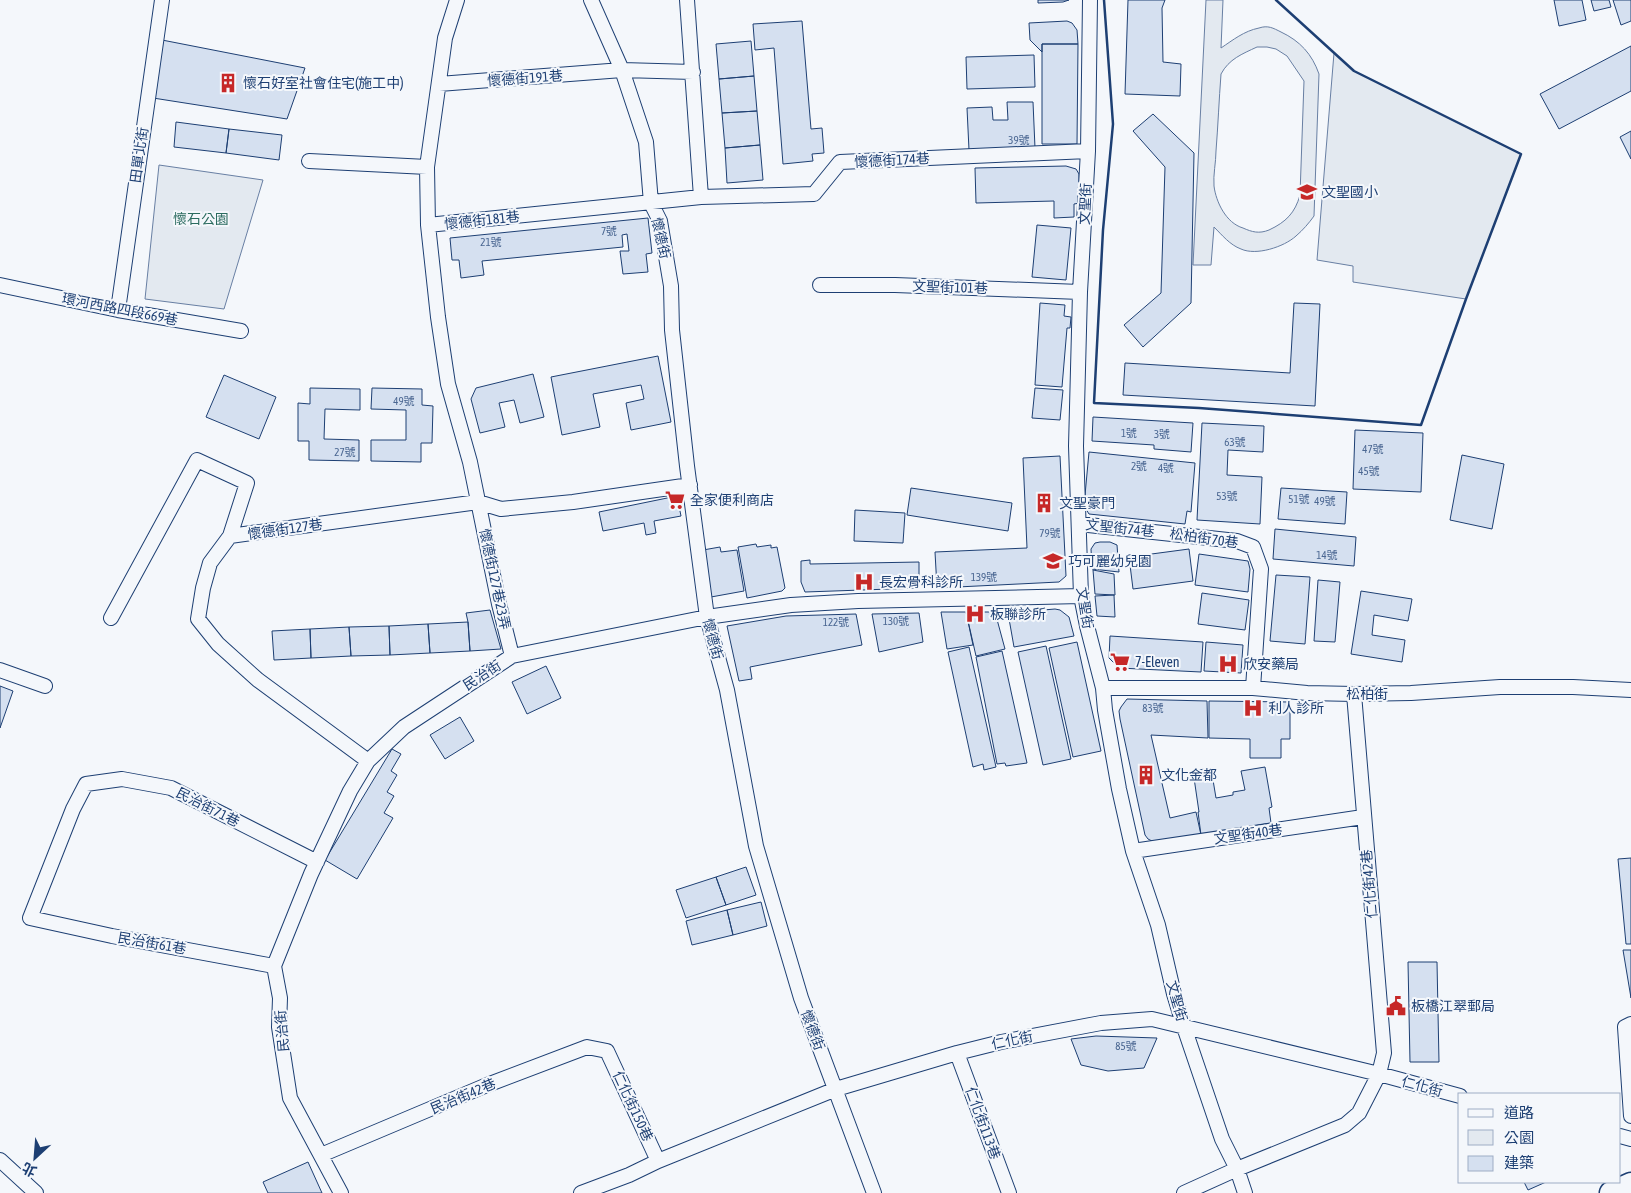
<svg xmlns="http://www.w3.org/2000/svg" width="1631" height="1193" font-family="'Asap Condensed','Noto Sans TC',sans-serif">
<rect width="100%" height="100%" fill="#f4f7fb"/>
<path fill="#e3e9f0" stroke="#687fa3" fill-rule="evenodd" d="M1206 0H1223L1221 48C1233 40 1244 31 1259 28 1268 25 1273 28 1281 32 1300 41 1312 54 1319 74L1314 216C1309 223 1303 230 1296 236 1284 247 1256 256 1241 249 1230 245 1222 235 1214 227L1211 265H1193ZM1257 47H1267L1276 49 1287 56 1304 81 1300 195C1295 213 1286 222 1269 230 1259 234 1252 232 1243 228 1226 223 1216 202 1214 186 1213 175 1216 162 1216 151 1218 126 1219 100 1221 74 1229 59 1242 54 1257 47Z
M1334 53 1354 71 1521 154 1466 299 1353 282V266L1317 260Z
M159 165 263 180 224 309 145 299Z"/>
<path fill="#d5e0f0" stroke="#1d3f73" d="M1038 0H1069L1063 2 1038 3Z
M1128 0H1165L1162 8 1163 62 1181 64 1180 96 1125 94Z
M1554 0H1582L1586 20 1559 26Z
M1591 0H1609L1611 7 1594 11Z
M1613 0H1631V21L1621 25Z
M802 21 811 129 822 128 824 153 812 154 813 161 783 164 774 48 755 50 753 24Z
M1067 21 1072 23 1077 30 1078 44H1042V52L1030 40 1029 23Z
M162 40 305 68 287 119 153 98Z
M751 41 754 76 719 79 716 44Z
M1042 44H1078L1077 144H1042Z
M1631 46V91L1559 129 1540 94Z
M1034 55 1035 87 967 89 966 57Z
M754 76 757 111 722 113 719 79Z
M1007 102H1033L1035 148 969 150 967 108 992 107 993 120H1008Z
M757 111 760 145 725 148 722 113Z
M1153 114 1194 153 1191 303 1143 347 1124 325 1161 293 1165 167 1133 131Z
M176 122 229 129 226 153 174 147Z
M229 129 282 135 279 160 226 153Z
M1631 131V159L1620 137Z
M760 145 763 180 727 183 725 148Z
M1066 166 1076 169 1079 174 1080 203 1074 204V217L1054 218V201L976 203 975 168Z
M648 218 652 253 646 254 648 272 623 274 620 251H629L627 234 622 235 623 247 482 261 484 275 461 278 459 260H452L450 238Z
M1037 225 1071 228 1066 280 1032 277Z
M1040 303 1065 305 1064 316 1071 317 1070 328H1067L1062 387 1035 385Z
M1294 303 1320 304 1315 406 1123 395 1125 363 1290 373Z
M658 356 671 422 631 430 626 403 644 399 641 385 593 394 600 427 562 435 551 377Z
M533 374 544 417 520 423 514 400 499 403 505 427 480 433 471 399 476 388Z
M224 375 276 397 259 439 206 417Z
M310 388 360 389V410L325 409 324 439 359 440V461L309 460V441H298V403L310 404Z
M372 388 422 389V405L433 406 432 443H421V462L371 461V440H406V410L371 409Z
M1035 388 1063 390 1060 420 1032 418Z
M1093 417 1193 423 1191 452 1154 449V445L1092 441Z
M1202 423 1264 426 1263 452 1228 450 1227 475 1262 477 1260 524 1197 520Z
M1355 430 1423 433 1421 492 1353 489Z
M1089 452 1195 463 1191 512 1187 511 1185 524 1089 514 1084 506Z
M1462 455 1504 464 1492 529 1450 520Z
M1060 456 1066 576 1059 582 937 588 935 552 1027 548 1023 458Z
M911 488 1012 503 1008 531 907 515Z
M1281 488 1347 492 1345 524 1278 519Z
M677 496 681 516 654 521 656 533 646 535 644 523 603 531 599 512Z
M855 510 905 513 903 543 854 541Z
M1275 529 1356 537 1354 566 1273 559Z
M1100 542H1110L1117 545 1119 572 1092 569 1091 549 1095 543Z
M756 544 757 547 771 545V548L777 547 785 588 782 591 747 598 738 547Z
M720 547 721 552 737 550 744 591 711 597 703 550Z
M1189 549 1193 581 1133 589 1129 557Z
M1199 554 1248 561 1250 569 1248 592 1195 585Z
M810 560V564L919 562V588L805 592 801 582V561Z
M1093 570 1114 574 1115 595 1095 594Z
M1276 575 1310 577 1305 644 1270 641Z
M1318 580 1340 582 1335 642 1314 641Z
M1361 591 1412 599 1408 621 1374 615 1372 635 1405 640 1402 662 1351 654Z
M1202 593 1249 600 1245 630 1198 624Z
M1114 595 1115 617 1097 616 1095 596Z
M1055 609 1060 610 1069 617 1074 636 1014 647 1008 613Z
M490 610 501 649 470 651 468 622 466 613Z
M941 612H966L973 645 947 649Z
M966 612H995L1005 649 976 656Z
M919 613 923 642 879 652 872 614Z
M856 614 862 645 750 667 752 679 739 681 727 626 786 616Z
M468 622 470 651 430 653 428 624Z
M428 624 430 653 390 655 389 626Z
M389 626 390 655 351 656 349 627Z
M349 627 351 656 311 658 310 629Z
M310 629 311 658 274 660 272 631Z
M1110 636 1203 642 1201 672 1119 668 1109 658Z
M1077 642 1101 751 1073 757 1049 648Z
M1206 642 1243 645 1241 673 1204 671Z
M1046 646 1071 759 1043 765 1018 652Z
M969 647 996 767 984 770 983 764 973 767 948 652Z
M1002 651 1027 763 1006 766 1005 763 997 764 976 657Z
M546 666 561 698 527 714 512 682Z
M0 686 13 691 0 728Z
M1127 699 1207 701 1208 738 1151 735 1170 818 1196 812 1201 835 1156 843 1148 839 1145 835 1120 719 1119 711 1121 707Z
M1209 701 1290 702V739H1281V758H1250V739L1209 738Z
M460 717 474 741 445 759 430 735Z
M392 749 401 754 391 771 397 775 387 792 394 796 384 813 393 818 357 879 325 860Z
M1265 767 1272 807 1269 808 1271 823 1201 835 1198 812H1199L1193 771 1211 768 1216 798 1233 795V792L1245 790 1241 771Z
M1631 858V944H1626L1618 859Z
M746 867 756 895 726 905 716 877Z
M716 877 726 905 686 918 676 890Z
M761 902 767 926 733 935 727 910Z
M727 910 733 935 692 945 686 921Z
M1623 950H1631V998Z
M1408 962H1437L1439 1062H1410Z
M1096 1036 1157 1038 1144 1068 1108 1071 1081 1065 1071 1039Z
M308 1162 322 1193H268L263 1182Z
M1524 1182H1546L1528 1190Z"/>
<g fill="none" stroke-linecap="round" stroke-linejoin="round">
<defs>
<path id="street" d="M591 0 622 70 646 142 651 203 660 221 671 286 672 330 687 466 707 617 727 690 756 846 801 998 874 1193
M687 0 701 197
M1090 0 1088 151 1080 292 1076 446 1081 596 1087 626 1103 688 1105 710 1119 789 1133 851 1158 925 1174 994 1184 1027 1222 1139 1237 1169 1245 1193
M439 84 622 70 693 72
M309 161 427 167 428 225 701 197 814 194 840 162 1088 151
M427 167 445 38 457 0
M428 225 438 317 448 384 470 462 499 604 512 656
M0 285 118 310 241 331
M820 285H895L1080 292
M118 310 162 0
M1079 524 1237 541 1253 547 1261 569 1253 688
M230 536 210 563 203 588 198 619 218 644 258 680 368 761
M111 618 197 460 247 483 230 536 478 502 501 509 573 502 690 485
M0 670 45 686
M1103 688H1253L1307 693 1354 694 1411 693 1500 687H1573L1631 690
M1133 851 1363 817
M274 966 112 936 30 918 73 809 86 784 122 779 171 788 317 862
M1631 1024 1625 1027 1631 1116
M957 1053 1009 1193
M1620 1136 1631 1139
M321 1155 487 1085 587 1047 607 1051 658 1161
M0 1160 36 1193
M341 1193 290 1098 279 1027 280 998 274 966 311 874 350 791 368 761 404 727 512 656 707 617 791 605 858 601 1081 596
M581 1193 629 1175 658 1161 836 1089 957 1053 1001 1042 1101 1023 1152 1019 1379 1074 1460 1096
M1184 1193 1237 1169 1345 1125 1359 1113 1379 1074 1384 1053 1354 694"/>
<path id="primary" d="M1611 1193 1631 1184"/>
</defs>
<use href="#street" stroke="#1d3f73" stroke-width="16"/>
<use href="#primary" stroke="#1d3f73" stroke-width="25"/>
<use href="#street" stroke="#f4f7fb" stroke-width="14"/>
<use href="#primary" stroke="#f4f7fb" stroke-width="22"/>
<path stroke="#1d3f73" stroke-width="2.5" d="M1104 0 1113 124 1103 230 1094 403 1199 408 1421 425 1466 299 1521 154 1354 71 1276 0"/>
</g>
<defs>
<symbol id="building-bare" viewBox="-9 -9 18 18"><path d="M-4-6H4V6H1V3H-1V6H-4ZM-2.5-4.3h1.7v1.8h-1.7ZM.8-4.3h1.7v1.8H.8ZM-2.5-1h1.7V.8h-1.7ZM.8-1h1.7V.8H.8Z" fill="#c62828" stroke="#f4f7fb" stroke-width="2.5" paint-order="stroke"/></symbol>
<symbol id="school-bare" viewBox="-9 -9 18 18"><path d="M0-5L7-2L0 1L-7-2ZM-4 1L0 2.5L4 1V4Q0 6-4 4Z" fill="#c62828" stroke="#f4f7fb" stroke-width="2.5" paint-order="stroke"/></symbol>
<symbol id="supermarket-bare" viewBox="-9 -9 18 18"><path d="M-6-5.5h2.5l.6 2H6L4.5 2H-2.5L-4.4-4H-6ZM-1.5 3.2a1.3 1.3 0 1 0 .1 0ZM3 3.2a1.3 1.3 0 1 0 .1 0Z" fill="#c62828" stroke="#f4f7fb" stroke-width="2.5" paint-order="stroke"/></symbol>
<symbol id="hospital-bare" viewBox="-9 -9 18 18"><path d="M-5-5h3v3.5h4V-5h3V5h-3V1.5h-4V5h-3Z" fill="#c62828" stroke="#f4f7fb" stroke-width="2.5" paint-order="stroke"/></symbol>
<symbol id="civic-bare" viewBox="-9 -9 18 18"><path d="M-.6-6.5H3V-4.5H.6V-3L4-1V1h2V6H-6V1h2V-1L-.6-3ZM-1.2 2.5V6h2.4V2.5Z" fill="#c62828" stroke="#f4f7fb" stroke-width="2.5" paint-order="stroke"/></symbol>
</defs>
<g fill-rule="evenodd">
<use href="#building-bare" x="214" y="69" width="28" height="28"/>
<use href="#school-bare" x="1293" y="178" width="28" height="28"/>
<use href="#supermarket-bare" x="661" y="486" width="28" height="28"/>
<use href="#building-bare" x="1030" y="489" width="28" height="28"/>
<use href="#school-bare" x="1039" y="547" width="28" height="28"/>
<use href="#hospital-bare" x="850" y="568" width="28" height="28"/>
<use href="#hospital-bare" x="961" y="600" width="28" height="28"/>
<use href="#supermarket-bare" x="1106" y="648" width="28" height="28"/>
<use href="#hospital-bare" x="1214" y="650" width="28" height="28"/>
<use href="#hospital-bare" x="1239" y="694" width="28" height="28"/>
<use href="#building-bare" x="1132" y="761" width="28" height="28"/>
<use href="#civic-bare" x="1382" y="992" width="28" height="28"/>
</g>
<g text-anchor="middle" stroke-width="4" stroke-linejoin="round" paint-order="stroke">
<g font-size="11" fill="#4b6792">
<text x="1019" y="144">39號</text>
<text x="609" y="235">7號</text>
<text x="491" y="246">21號</text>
<text x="404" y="405">49號</text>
<text x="1129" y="437">1號</text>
<text x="1162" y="438">3號</text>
<text x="1235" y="446">63號</text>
<text x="1373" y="453">47號</text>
<text x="345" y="456">27號</text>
<text x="1139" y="470">2號</text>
<text x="1166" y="472">4號</text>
<text x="1369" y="475">45號</text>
<text x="1227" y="500">53號</text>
<text x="1299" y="503">51號</text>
<text x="1325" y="505">49號</text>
<text x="1050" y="537">79號</text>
<text x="1327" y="559">14號</text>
<text x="984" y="581">139號</text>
<text x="896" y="625">130號</text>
<text x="836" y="626">122號</text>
<text x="1153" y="712">83號</text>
<text x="1126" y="1050">85號</text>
</g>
<g font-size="14" fill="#1d3f73" stroke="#f4f7fb">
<text transform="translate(525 78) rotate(-4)" y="5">懷德街191巷</text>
<text transform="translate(139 155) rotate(-82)" y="5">田單北街</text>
<text transform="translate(892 160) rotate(-3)" y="5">懷德街174巷</text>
<text transform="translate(1085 204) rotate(-87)" y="5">文聖街</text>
<text transform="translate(482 220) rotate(-6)" y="5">懷德街181巷</text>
<text transform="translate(661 238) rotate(77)" y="5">懷德街</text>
<text transform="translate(950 287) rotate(2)" y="5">文聖街101巷</text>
<text transform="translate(120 309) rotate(11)" y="5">環河西路四段669巷</text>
<text transform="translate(1120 528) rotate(6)" y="5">文聖街74巷</text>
<text transform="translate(285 529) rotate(-8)" y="5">懷德街127巷</text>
<text transform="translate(1204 538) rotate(8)" y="5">松柏街70巷</text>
<text transform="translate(495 579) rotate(78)" y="5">懷德街127巷23弄</text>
<text transform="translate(1085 608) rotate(81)" y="5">文聖街</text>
<text transform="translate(713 639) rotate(75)" y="5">懷德街</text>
<text transform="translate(482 675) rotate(-33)" y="5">民治街</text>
<text x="1367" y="699">松柏街</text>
<text transform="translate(208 807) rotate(27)" y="5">民治街71巷</text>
<text transform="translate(1248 834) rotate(-8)" y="5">文聖街40巷</text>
<text transform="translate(1369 884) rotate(-95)" y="5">仁化街42巷</text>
<text transform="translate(152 943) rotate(10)" y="5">民治街61巷</text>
<text transform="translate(1177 1001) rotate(74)" y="5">文聖街</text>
<text transform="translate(813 1030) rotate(69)" y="5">懷德街</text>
<text transform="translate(282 1031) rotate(-95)" y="5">民治街</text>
<text transform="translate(1012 1040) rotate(-12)" y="5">仁化街</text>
<text transform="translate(1422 1086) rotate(15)" y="5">仁化街</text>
<text transform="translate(463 1096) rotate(-23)" y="5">民治街42巷</text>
<text transform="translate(633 1106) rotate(65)" y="5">仁化街150巷</text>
<text transform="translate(983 1123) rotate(70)" y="5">仁化街113巷</text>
</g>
<g font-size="14" fill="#1d3f73" stroke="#f4f7fb" text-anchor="start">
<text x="243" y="88">懷石好室社會住宅(施工中)</text>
<text x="1322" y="197">文聖國小</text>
<text x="690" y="505">全家便利商店</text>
<text x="1059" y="508">文聖豪門</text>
<text x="1068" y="566">巧可麗幼兒園</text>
<text x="879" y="587">長宏骨科診所</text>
<text x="990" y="619">板聯診所</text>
<text x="1135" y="667">7-Eleven</text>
<text x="1243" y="669">欣安藥局</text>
<text x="1268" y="713">利人診所</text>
<text x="1161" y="780">文化金都</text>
<text x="1411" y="1011">板橋江翠郵局</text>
</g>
<g font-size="14" fill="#2c6c60" stroke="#f4f7fb">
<text x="201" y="224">懷石公園</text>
</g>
</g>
<rect x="1458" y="1093" width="162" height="90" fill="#f4f7fb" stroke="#9eadc5"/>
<rect x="1468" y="1109" width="25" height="8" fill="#f4f7fb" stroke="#9eadc5"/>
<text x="1504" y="1118" font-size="15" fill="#1d3f73">道路</text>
<rect x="1468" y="1130" width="25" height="15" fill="#e3e9f0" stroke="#9eadc5"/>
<text x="1504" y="1143" font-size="15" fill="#1d3f73">公園</text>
<rect x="1468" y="1156" width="25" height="15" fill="#d5e0f0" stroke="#9eadc5"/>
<text x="1504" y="1168" font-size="15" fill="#1d3f73">建築</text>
<g transform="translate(35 1158) rotate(206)" stroke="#f4f7fb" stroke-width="4" paint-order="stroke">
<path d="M0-4L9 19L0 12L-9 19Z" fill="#1d3f73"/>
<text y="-8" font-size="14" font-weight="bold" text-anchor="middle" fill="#1d3f73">北</text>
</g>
</svg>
